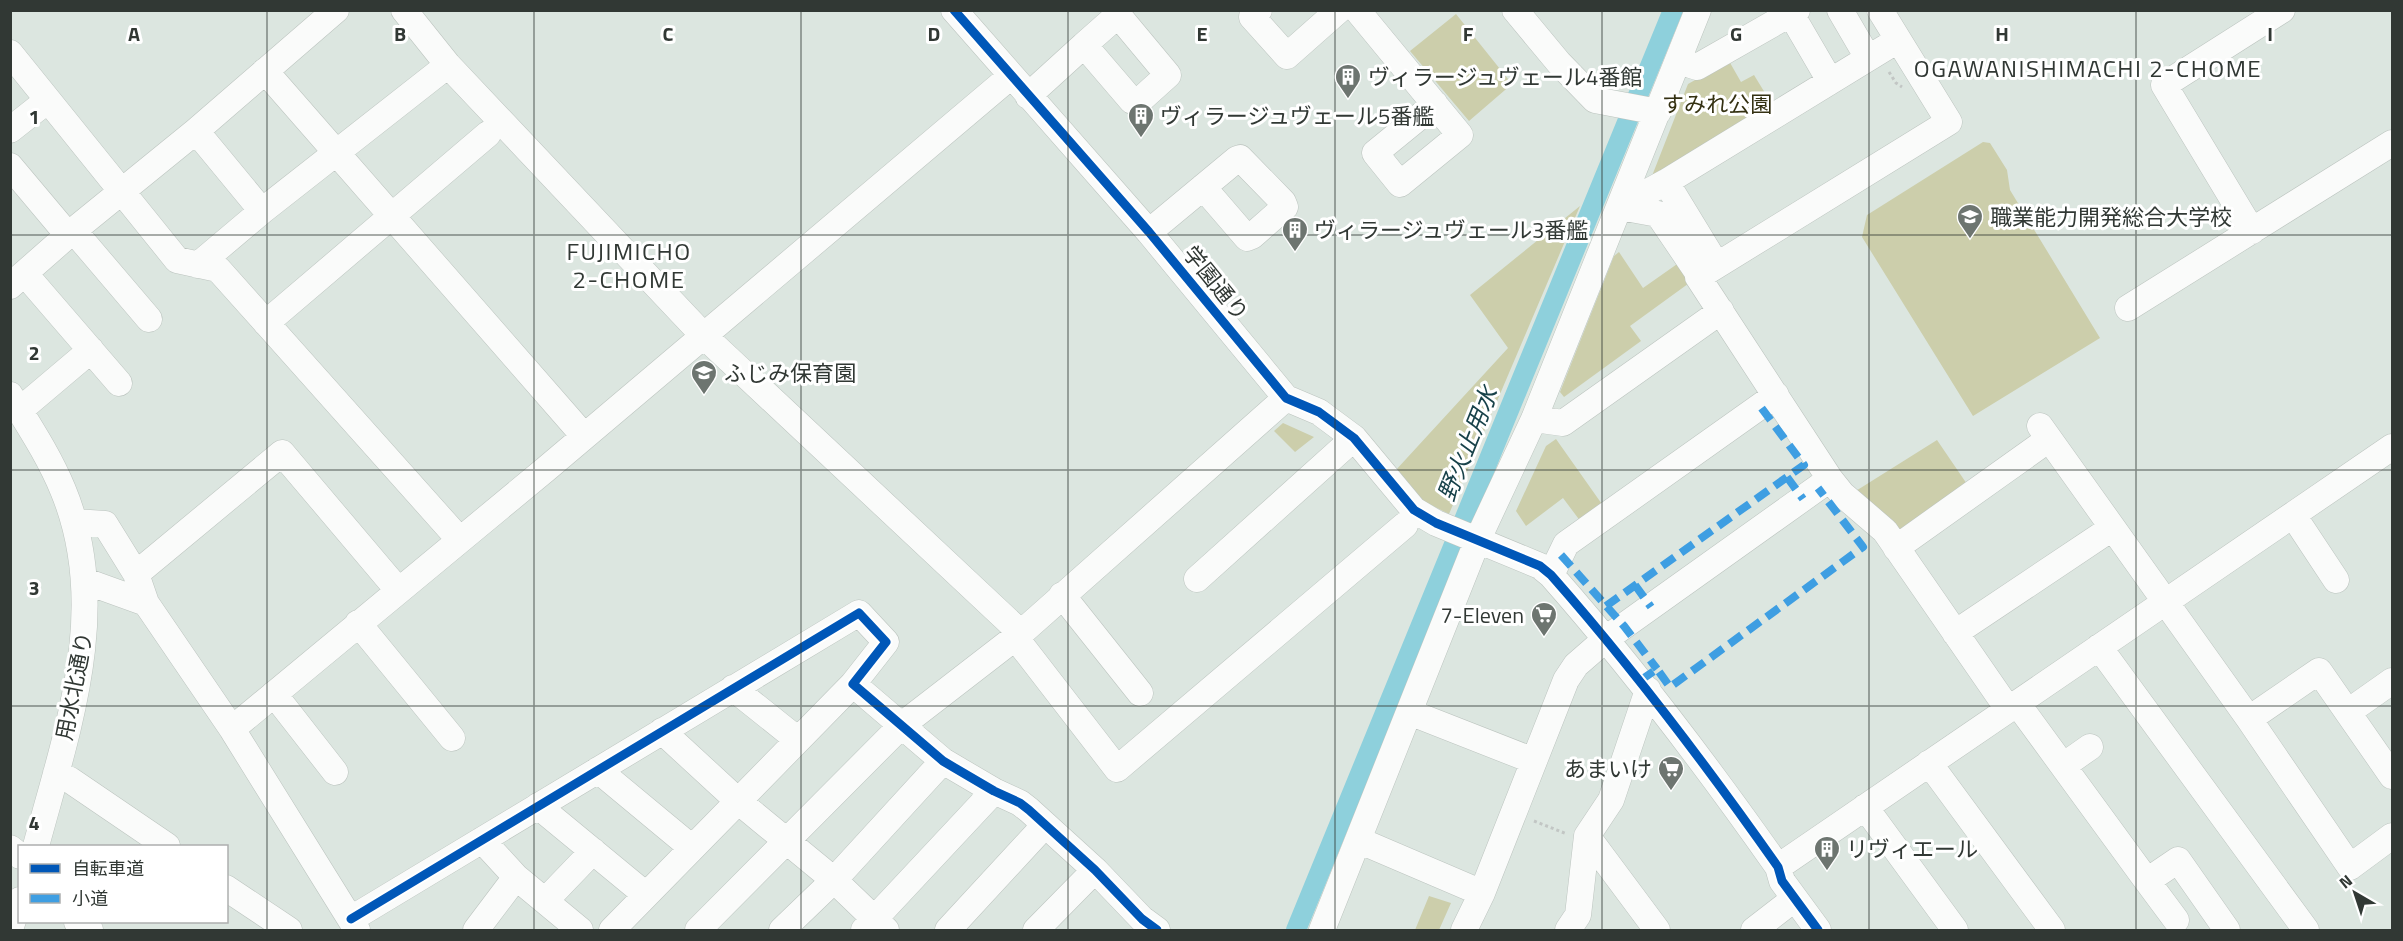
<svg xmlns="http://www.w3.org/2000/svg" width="2403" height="941" font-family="'Titillium Web','Noto Sans JP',sans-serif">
<rect width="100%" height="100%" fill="#dce6e0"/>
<path fill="#ccceab" d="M1456 14 1512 84 1469 121 1410 51Z
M1729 61 1741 82 1754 75 1773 106 1650 181 1688 84Z
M1983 142 1990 143 2007 170 2010 190 2100 338 1973 416 1862 237 1867 215Z
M1580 206 1449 514 1421 500 1395 471 1508 348 1470 295Z
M1619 252 1643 288 1680 262 1692 281 1630 326 1641 341 1564 397 1560 392 1614 256Z
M1283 423 1314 437 1295 452 1274 431Z
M1556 439 1604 507 1581 522 1563 498 1526 526 1516 511 1546 446Z
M1937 440 1969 487 1903 532 1851 494Z
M1429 896 1451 903 1439 930H1415Z"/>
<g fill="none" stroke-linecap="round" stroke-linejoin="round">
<path stroke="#8ed0dc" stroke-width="20" d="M1296 930 1673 10"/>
<defs>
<path id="minor" d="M404 10 448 65 703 335 1021 633
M954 10 1149 232 1286 398 1319 412 1354 438 1414 510 1436 523 1540 566 1551 575C1633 668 1707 766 1778 867L1782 881 1818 930
M1259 10 1252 17 1287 56 1339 10
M1357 10 1460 135 1400 184 1375 153 1435 104
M1515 10 1559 63 1595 100 1658 112
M1840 10 1868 58
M1880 10 1949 122 1698 277 1830 479 1842 494 1885 531 2008 709
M1791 14 1830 81
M1118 15 1168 75 1138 102 1132 101 1084 45Z
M10 53 177 260 218 269 459 539
M1678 61 1697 67 1797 10
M265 71 584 436
M1028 96 1084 45
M10 130 48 100
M196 131 262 211
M10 166 68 235
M1666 182 1716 264
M1620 207 1666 182 1898 40
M1620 207 1658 214 1700 276
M74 231 149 319
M2252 231 2164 85 2282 10
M1149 232 1237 159 1240 158 1283 202 1285 207 1252 236 1247 238 1203 187
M198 265 262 211 448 65
M25 274 119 383
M10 286 68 235 196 131 336 10
M2128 308 2392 143
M266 323 488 134
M10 395C29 426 49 456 63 490 112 608 67 731 36 846
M20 410 91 350
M1534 419 1563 423 1721 311
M2040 426 2249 719 2350 867 2392 836
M2293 515 2336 580
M74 522 105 524 136 574 146 603 232 729 357 930
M1896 548 2049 439
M136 574 282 453 398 590
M1551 575 1566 544 1776 395
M1197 579 1354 438
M85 581 146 603
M1062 595 1140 693
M358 623 452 738
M1955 633 2112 528
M1015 637 1117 769 1405 525
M2099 647 2306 930
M733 688 798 740
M274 694 335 772
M2017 703 2147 881 2178 860 2227 930
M1409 712 1534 761
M2348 712 2392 681
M2249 719 2319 671 2392 776
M232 729 546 469 1011 76
M662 731 738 801 834 880 886 930
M1929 763 2052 930
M2063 766 2090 747
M598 770 692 848
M56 773 70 780 167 846
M538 806 646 895
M1865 807 1955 930
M1587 836 1657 930
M482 840 516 877 580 930
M1358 840 1482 893
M10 848 20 856
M1778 867 2392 447
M2147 881 2176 920
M226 888 289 930
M545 901 593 851
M351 919 859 613 886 642 853 684 943 761 994 791 1020 803 1029 810 1095 870 1142 919 1157 930
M77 922 90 930
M10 929 20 900
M476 930 516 877
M612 930 853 684
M698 930 902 725 1021 633 1286 398
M782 930 834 880 943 761
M864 930 994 791
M948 930 1044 826
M1036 930 1095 870
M1322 930 1478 539 1534 419 1698 10
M1464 930 1482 893 1566 680 1576 665 1607 638 1830 479
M1568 930 1578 915 1587 836 1611 800 1648 690
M1754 930 1794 899"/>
</defs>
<use href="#minor" stroke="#bcc4bf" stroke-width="27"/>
<path stroke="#c2c6c4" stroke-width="3" stroke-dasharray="3 3" stroke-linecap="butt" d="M1889 72 1896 83 1902 87
M1534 821 1567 834"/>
<use href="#minor" stroke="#fafbfa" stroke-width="26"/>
<path stroke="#3e9ee2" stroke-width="8" stroke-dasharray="15 8" stroke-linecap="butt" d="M1787 477 1803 499
M1561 555 1624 626 1657 669
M1635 585 1651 607
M1606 606 1804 465 1760 406
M1641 680 1657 669 1670 687 1863 547 1818 488"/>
<defs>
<path id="cycleway" d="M954 10 1149 232 1286 398 1319 412 1354 438 1414 510 1436 523 1540 566 1551 575C1633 668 1707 766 1778 867L1782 881 1818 930
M351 919 859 613 886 642 853 684 943 761 994 791 1020 803 1029 810 1095 870 1142 919 1157 930"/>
</defs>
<use href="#cycleway" stroke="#fff" stroke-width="13"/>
<use href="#cycleway" stroke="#0057b8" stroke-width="9"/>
</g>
<path fill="none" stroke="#313834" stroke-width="1.5" stroke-opacity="0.55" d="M267 10V930M534 10V930M801 10V930M1068 10V930M1335 10V930M1602 10V930M1869 10V930M2136 10V930M10 235H2392M10 470H2392M10 706H2392"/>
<defs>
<symbol id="building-pin" viewBox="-11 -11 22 30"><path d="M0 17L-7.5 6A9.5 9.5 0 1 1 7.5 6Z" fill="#6d7570" stroke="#fff"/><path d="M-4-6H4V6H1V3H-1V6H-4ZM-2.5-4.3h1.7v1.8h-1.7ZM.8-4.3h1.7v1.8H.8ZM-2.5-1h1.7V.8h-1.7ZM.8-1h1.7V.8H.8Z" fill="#fff"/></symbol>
<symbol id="school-pin" viewBox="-11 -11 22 30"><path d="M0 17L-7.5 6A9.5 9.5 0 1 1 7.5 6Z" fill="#6d7570" stroke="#fff"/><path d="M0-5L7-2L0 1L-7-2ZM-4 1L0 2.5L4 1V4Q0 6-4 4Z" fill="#fff"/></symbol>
<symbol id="supermarket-pin" viewBox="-11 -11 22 30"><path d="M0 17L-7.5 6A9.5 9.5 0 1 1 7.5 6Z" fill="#6d7570" stroke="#fff"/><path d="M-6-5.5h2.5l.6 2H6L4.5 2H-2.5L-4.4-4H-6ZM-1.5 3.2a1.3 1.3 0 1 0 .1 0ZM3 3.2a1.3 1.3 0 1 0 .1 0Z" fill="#fff"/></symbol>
</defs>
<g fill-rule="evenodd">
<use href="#building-pin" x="1333" y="62" width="30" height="40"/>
<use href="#building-pin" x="1126" y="101" width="30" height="40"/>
<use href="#school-pin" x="1955" y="202" width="30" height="40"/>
<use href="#building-pin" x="1280" y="215" width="30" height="40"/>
<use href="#school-pin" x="689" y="358" width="30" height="40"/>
<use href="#supermarket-pin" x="1529" y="600" width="30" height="40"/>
<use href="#supermarket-pin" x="1656" y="754" width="30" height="40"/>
<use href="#building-pin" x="1812" y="834" width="30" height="40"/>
</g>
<g text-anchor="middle" stroke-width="6" stroke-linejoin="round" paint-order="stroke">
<g font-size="22" fill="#313834" stroke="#fff" text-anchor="start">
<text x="1368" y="85">ヴィラージュヴェール4番館</text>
<text x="1160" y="124">ヴィラージュヴェール5番艦</text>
<text x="1990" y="225">職業能力開発総合大学校</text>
<text x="1314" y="238">ヴィラージュヴェール3番艦</text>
<text x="724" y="381">ふじみ保育園</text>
<text x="1524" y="623" text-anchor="end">7-Eleven</text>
<text x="1652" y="777" text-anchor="end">あまいけ</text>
<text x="1846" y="857">リヴィエール</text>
</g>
<g font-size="22" fill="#343112" stroke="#fff">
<text x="1717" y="112">すみれ公園</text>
</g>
<g font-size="22" fill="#313834" stroke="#fff">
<text transform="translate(1216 283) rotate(51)" y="8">学園通り</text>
<text transform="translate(74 686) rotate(-79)" y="8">用水北通り</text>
</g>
<g font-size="24" letter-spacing="1.5" fill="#313834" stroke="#fff">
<text x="2088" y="77">OGAWANISHIMACHI 2-CHOME</text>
<text x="629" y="260">FUJIMICHO<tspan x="629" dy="28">2-CHOME</tspan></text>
</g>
<g font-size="24" font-style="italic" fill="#18424a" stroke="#fff">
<text transform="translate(1468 444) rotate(-68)" y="8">野火止用水</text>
</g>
</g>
<g font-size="20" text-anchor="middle" font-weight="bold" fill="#313834" stroke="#fff" stroke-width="6" stroke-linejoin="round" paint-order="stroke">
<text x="134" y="41">A</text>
<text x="400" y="41">B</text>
<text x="668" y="41">C</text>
<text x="934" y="41">D</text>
<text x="1202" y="41">E</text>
<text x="1468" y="41">F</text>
<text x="1736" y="41">G</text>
<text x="2002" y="41">H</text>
<text x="2270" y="41">I</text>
<text x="34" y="124">1</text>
<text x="34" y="360">2</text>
<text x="34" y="595">3</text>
<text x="34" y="830">4</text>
</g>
<rect width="2403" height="941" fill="none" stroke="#313834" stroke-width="24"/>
<rect x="18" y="845" width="210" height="78" fill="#ffffff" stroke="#adafae" stroke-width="1.5"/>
<rect x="30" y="864" width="30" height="9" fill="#0057b8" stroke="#adafae" stroke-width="1.5"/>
<text x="72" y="875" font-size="18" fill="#313834">自転車道</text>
<rect x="30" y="894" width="30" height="9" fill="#3e9ee2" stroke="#adafae" stroke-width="1.5"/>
<text x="72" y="905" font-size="18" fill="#313834">小道</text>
<g transform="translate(2355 893) rotate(321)" stroke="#ffffff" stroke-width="4.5" paint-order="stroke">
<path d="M0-4.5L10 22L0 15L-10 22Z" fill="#313834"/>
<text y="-9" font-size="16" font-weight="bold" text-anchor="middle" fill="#313834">N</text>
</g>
</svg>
